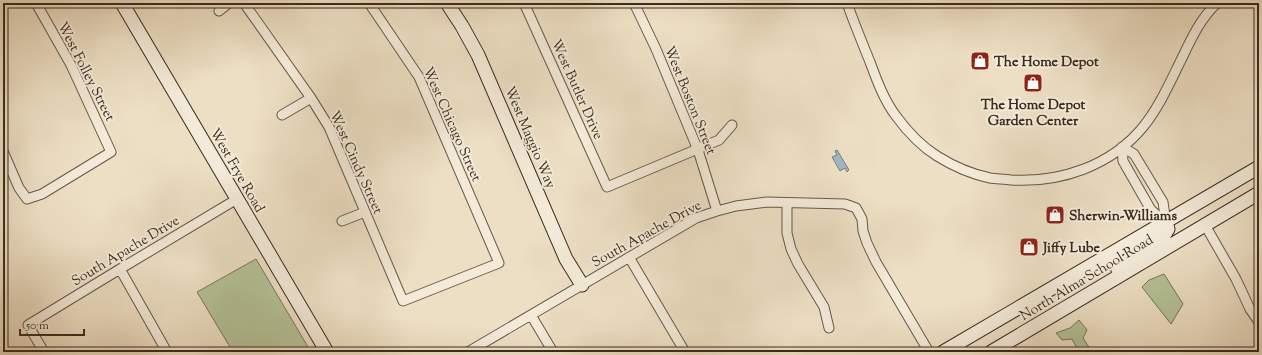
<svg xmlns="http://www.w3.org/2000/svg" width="1262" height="355" font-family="'Sorts Mill Goudy',serif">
<rect width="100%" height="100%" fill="#eddfc4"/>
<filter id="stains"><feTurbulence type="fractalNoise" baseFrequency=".005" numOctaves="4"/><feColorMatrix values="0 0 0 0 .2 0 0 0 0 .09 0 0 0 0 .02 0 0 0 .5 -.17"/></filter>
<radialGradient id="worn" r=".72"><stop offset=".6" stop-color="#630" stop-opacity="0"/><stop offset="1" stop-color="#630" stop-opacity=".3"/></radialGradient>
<path fill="#b4c297" stroke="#77765a" d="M256 259 311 352H233L197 292Z
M1164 274 1183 304 1171 324 1142 287 1149 280Z
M1079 320 1087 330 1083 338 1092 352H1079L1072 339 1062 340 1056 333 1070 328Z"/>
<path fill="#a0b9c0" stroke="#77807f" d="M837 150 849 170 847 172 845 168 840 171 832 157 837 155 835 151Z"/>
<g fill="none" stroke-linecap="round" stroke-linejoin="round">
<defs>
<path id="street" d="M244 3 311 98 329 127 403 301 499 263 419 77 369 3
M524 3 607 187 719 140 732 125
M634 3 656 49 698 150 717 211
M847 3C854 23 862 42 870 62 877 81 884 100 896 116 907 131 921 146 937 156 953 166 971 174 990 178 996 179 1004 179 1011 180 1060 183 1111 166 1143 127 1160 106 1171 80 1183 56 1192 37 1201 18 1217 3
M219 11 229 3
M282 115 311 98
M1122 147 1123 161 1151 210 1166 223
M1122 147 1134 154 1163 202 1166 223
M3 151 19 188 27 199 42 194 111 152 71 65 36 3
M787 203V233L791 249 798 264 824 307 829 328
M342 221 365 212
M1205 225 1236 279 1250 309 1259 322
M629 257 685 352
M120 269 167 352
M531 315 553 352
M44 352 28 325 120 269 237 199
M468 352 696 218 717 211 736 206 767 202 845 204 856 208 862 219 863 231 867 243 876 262 929 352"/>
<path id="secondary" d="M122 3 327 352
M447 3 462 26 478 55 566 259 582 285
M1118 271 1132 256 1163 237 1168 229 1166 223
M943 352 1259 167
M991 352 1259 193"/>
</defs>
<use href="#street" stroke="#675848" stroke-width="11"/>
<use href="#secondary" stroke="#3a2b1e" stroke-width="15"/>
<use href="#street" stroke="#f3ead9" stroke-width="9"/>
<use href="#secondary" stroke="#f3ead9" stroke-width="13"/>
</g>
<defs>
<symbol id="shop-square" viewBox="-11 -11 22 22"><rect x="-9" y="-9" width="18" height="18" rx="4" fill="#8f2418" stroke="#f3ead9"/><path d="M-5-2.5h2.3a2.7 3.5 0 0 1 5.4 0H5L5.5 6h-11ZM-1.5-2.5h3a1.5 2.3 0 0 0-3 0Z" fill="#fff"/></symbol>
</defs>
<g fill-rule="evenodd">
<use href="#shop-square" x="969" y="50" width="22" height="22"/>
<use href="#shop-square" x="1022" y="72" width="22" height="22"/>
<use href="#shop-square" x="1044" y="204" width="22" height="22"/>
<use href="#shop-square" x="1018" y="236" width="22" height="22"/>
</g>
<g text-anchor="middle" stroke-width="4" stroke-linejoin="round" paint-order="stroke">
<g font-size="14" font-weight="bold" fill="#3a2b1e" stroke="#f3ead9" text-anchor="start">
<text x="994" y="66">The Home Depot</text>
<text x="1033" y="109" text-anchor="middle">The Home Depot<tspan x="1033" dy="16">Garden Center</tspan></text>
<text x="1069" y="220">Sherwin-Williams</text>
<text x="1043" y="252">Jiffy Lube</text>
</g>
<g font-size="14" fill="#3a2b1e" stroke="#f3ead9">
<text transform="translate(87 71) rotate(63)" y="5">West Folley Street</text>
<text transform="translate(578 89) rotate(66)" y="5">West Butler Drive</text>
<text transform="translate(691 100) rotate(68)" y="5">West Boston Street</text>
<text transform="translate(453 124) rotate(66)" y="5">West Chicago Street</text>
<text transform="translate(531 137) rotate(67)" y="5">West Maggio Way</text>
<text transform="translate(357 162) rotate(66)" y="5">West Cindy Street</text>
<text transform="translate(238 170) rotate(60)" y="5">West Frye Road</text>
<text transform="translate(646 233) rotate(-29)" y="5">South Apache Drive</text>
<text transform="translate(125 250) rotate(-31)" y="5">South Apache Drive</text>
<text transform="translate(1086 277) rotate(-31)" y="5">North Alma School Road</text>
</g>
</g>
<rect width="1262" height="355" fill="none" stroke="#eddfc4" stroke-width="16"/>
<rect x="4" y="4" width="1254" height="347" fill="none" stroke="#3a2b1e" stroke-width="2"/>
<rect x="8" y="8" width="1246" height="339" fill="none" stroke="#3a2b1e"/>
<path d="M20 329v6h64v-6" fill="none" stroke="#3a2b1e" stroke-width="2"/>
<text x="26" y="329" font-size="12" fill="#3a2b1e" stroke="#f3ead9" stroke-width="3" paint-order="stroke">50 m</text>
<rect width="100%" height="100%" filter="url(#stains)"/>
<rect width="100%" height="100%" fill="url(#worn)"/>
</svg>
